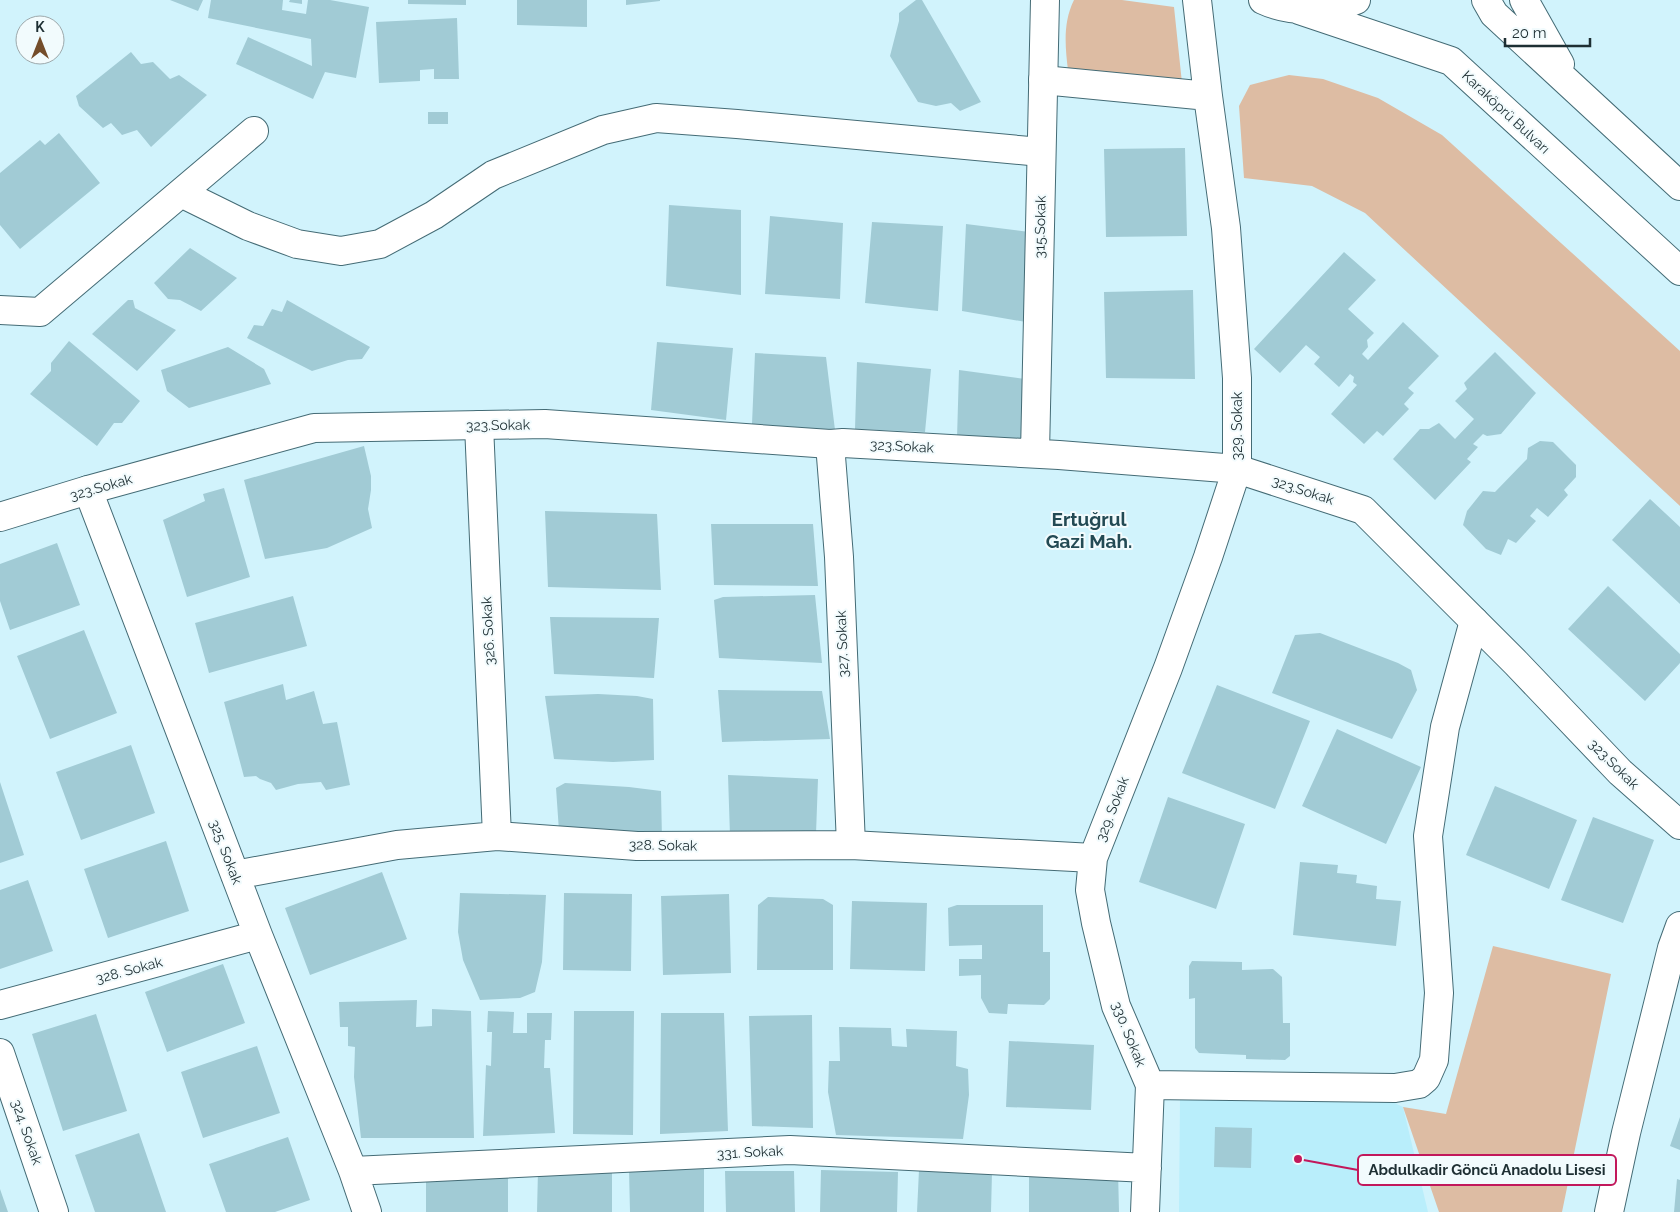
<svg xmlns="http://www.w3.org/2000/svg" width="1680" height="1212" font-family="Raleway,sans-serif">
<rect width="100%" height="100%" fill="#d1f3fc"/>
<path fill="#b9eefb" d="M1380 1096 1403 1107 1428 1212H1179L1180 1099H1272Z"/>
<path fill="#ddbca3" d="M1074 0H1122L1174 7 1182 83 1068 70C1065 46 1063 22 1074 0Z
M1289 75 1323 79 1378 98 1442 135 1680 351V506L1365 213 1312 186 1244 178 1239 106 1250 85Z
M1493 946 1611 974 1562 1212H1439L1403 1107 1446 1114Z"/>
<path fill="#a1cbd5" d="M170 0H203L198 11Z
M211 0H283L282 10 306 14 308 0H330L369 7 356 78 325 72 313 99 236 64 248 37 312 66 311 39 208 18Z
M290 0H302V4L289 2Z
M408 0H466V5L408 4Z
M517 0H587V27L517 25Z
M626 0H660V1L626 5Z
M916 0H922L981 102 960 111 951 103 936 106 918 102 890 56 899 21V13Z
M457 18 459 79H434V69L420 70V81L379 83 376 22Z
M131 52 141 64 153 62 170 79 179 75 207 95 151 147 137 130 122 135 111 123 103 128 79 106 76 96Z
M428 112H448V124H428Z
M59 133 100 183 20 249 0 225V173L40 140 45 145Z
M1185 148 1187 236 1106 237 1104 149Z
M669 205 741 210V295L666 286Z
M770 216 843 223 840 299 765 294Z
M872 222 943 226 938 311 865 303Z
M966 224 1029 232 1026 322 962 311Z
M190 248 237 278 201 311 180 300 168 299 154 283Z
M1344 252 1376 280 1348 309 1374 333 1367 340 1368 347 1362 354 1368 360 1403 322 1439 356 1408 388 1414 393 1404 404 1409 409 1383 436 1377 431 1364 444 1331 414 1357 385 1353 382 1354 377 1350 374 1339 387 1314 364 1320 357 1306 345 1280 373 1254 349Z
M1193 290 1195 379 1106 378 1104 292Z
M128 300H133L135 308 176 330 137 371 92 334Z
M287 300 370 347 362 359 348 360 312 371 247 338 254 325 263 326 272 309 282 312Z
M69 341 140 401 122 423H114L97 446 30 394 51 371V363Z
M657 342 733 348 726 420 651 410Z
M228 347 264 369 271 384 189 408 167 391 161 370Z
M1495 352 1536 393 1501 434 1487 436 1483 434 1473 444 1478 447 1467 459 1471 462 1435 500 1393 459 1420 429H1429L1439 423 1455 439 1474 419 1455 401 1467 389 1464 383Z
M755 353 826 357 835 430 752 424Z
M857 362 931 369 925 432 855 429Z
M959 370 1032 380V445L957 438Z
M1540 441 1553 442 1576 465V477L1564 490 1568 495 1548 517 1537 508 1530 516 1536 521 1516 543 1508 539 1501 555 1486 549 1463 525 1467 511 1483 491 1495 492 1527 459 1528 448Z
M364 446 371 476V490L368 509 372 528 327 548 265 559 244 480Z
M224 488 250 577 187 597 163 520 205 501 203 494Z
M1650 499 1680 527V604L1612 540Z
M545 511 657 514 661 590 548 587Z
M711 524H813L818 586 714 585Z
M57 543 80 605 10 630 0 601V564Z
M1608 586 1680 654V663L1645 701 1568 629Z
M815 595 822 663 719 658 714 600 723 597Z
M293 596 307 646 209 673 195 623Z
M550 617 659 618 654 678 554 674Z
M84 630 117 713 50 739 17 656Z
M1320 633 1398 663 1411 670 1417 690 1392 739 1272 693 1295 635Z
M283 684 286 700 314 691 323 724 337 722 350 785 326 790 321 782 298 784 276 790 271 783 260 779 256 776 244 777 224 702Z
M1217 685 1310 721 1275 809 1182 773Z
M718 690 822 691 830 739 722 742Z
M598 694 637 696 653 699 654 760 613 762 554 759 545 696Z
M1337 729 1421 767 1386 844 1302 806Z
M131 745 155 813 81 840 56 772Z
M728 775 818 779 816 834 730 836Z
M0 782 24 855 0 863Z
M565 783 629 787 661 791 662 840 559 831 556 788Z
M1495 786 1577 820 1549 889 1466 855Z
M1168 797 1245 824 1216 909 1139 882Z
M1593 817 1654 840 1623 923 1561 900Z
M166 841 189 911 108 938 84 869Z
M1300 862 1338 865 1337 873 1357 875 1356 883 1377 886 1376 899 1401 901 1396 946 1293 935Z
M382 872 407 939 310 975 285 908Z
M28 880 53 951 0 969V890Z
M460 893 546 895 542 962 535 992 520 998 480 1000 463 960 458 932Z
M564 893 632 894 631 971 563 970Z
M729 894 731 973 663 975 661 896Z
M768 897 823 899 833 905V970H757L758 905Z
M852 901 927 903 925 971 850 969Z
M957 905H1043V952H1050V999L1044 1005 1008 1004 1007 1014 989 1013 981 998V975L959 976V959H982V945L949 946 948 908Z
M1192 961 1242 962V970L1273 969 1282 977 1283 1023H1290V1056L1285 1060 1246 1059V1055L1199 1053 1195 1048V998L1189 999V966Z
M223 964 245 1023 167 1052 145 992Z
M417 1000 416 1027 432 1026V1009L471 1011 474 1138H361L354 1077 355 1047 348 1046V1027H340L339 1002Z
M488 1011 514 1012 513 1033H527V1013H552L551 1040H545L544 1068H550L555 1133 483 1136 486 1065 491 1066 492 1032H487Z
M574 1011H634L633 1135 573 1134Z
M661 1013H724L728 1131 660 1134Z
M96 1014 127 1111 63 1131 32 1034Z
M812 1015 813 1128 752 1126 749 1016Z
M839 1027 891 1028 892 1046 907 1047 906 1029 957 1031 956 1066 968 1069 969 1095 963 1139 836 1135 828 1092 829 1061H840Z
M1009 1041 1094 1045 1091 1110 1006 1107Z
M257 1046 280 1113 203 1138 181 1072Z
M1680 1117V1150L1670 1146Z
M1215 1127 1252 1128 1251 1168 1214 1167Z
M139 1133 166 1212H95L75 1155Z
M288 1137 310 1200 275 1212H226L209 1164Z
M508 1169V1212H426V1170Z
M704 1169V1212H630L629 1170Z
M538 1170 612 1171V1212H537Z
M821 1170 898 1172 897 1212H820Z
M919 1170 992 1172 991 1212H917Z
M1029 1170H1118L1119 1212H1029Z
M725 1171H794L795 1212H726Z
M1677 1179 1680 1180V1212H1674Z
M0 1189 8 1212H0Z"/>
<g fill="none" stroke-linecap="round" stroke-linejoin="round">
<defs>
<path id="minor" d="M1043 80 1208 96
M181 193 248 226 297 244 341 251 380 244 434 215 493 175 603 130 656 118 737 124 1041 152
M0 310 40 312 254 131
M479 425 497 836
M830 444 839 557 851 845
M88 490 258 935 353 1171 367 1212
M235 875 397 845 497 836 637 846 851 845 1093 858
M0 1005 258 935
M0 1053 54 1212
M1150 1085 1395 1088 1419 1084 1426 1078 1434 1060 1439 993 1428 836 1445 727 1474 621
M353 1171 790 1150 1147 1168
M1145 1212 1150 1085 1116 1006 1096 923 1090 890 1093 858 1168 668 1208 557 1237 469V378L1226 228 1208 96 1197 0"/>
<path id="tertiary" d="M1035 453 1045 0
M0 517 88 490 314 428 545 424 830 444 843 443 1059 455 1237 469 1363 510 1516 663 1620 772 1680 825
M1609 1212 1626 1133 1672 948 1680 926"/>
<path id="trunk" d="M1263 0C1291 13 1329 12 1356 0
M1486 0 1494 14 1680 186
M1524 0 1560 64
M1299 10 1451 61 1680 271"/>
</defs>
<use href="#minor" stroke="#446b75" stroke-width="30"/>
<use href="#tertiary" stroke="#446b75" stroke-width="30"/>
<use href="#trunk" stroke="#446b75" stroke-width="30"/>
<use href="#minor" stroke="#fff" stroke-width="28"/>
<use href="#tertiary" stroke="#fff" stroke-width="28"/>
<use href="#trunk" stroke="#fff" stroke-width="28"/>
</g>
<g text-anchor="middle" stroke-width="4" stroke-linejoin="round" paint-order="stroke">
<g font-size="14" fill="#1e2f33" stroke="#f2fbfd">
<text transform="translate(1506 112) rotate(43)" y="5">Karaköprü Bulvarı</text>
<text transform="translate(1040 227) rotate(-89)" y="5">315.Sokak</text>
<text transform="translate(498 425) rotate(-1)" y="5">323.Sokak</text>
<text transform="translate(1237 426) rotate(-90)" y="5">329. Sokak</text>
<text transform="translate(902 446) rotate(3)" y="5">323.Sokak</text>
<text transform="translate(101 487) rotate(-16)" y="5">323.Sokak</text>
<text transform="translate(1303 490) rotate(18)" y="5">323.Sokak</text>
<text transform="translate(488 631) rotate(-93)" y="5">326. Sokak</text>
<text transform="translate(842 644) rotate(-92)" y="5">327. Sokak</text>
<text transform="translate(1614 764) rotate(45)" y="5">323.Sokak</text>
<text transform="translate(1112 809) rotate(-69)" y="5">329. Sokak</text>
<text transform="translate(663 845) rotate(1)" y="5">328. Sokak</text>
<text transform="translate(226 852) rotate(69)" y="5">325. Sokak</text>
<text transform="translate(129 970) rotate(-15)" y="5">328. Sokak</text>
<text transform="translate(1129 1034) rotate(68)" y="5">330. Sokak</text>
<text transform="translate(27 1132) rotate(71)" y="5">324. Sokak</text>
<text transform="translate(750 1152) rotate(-3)" y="5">331. Sokak</text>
</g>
<g font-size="19" font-weight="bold" fill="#234a54" stroke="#f2fbfd">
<text x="1089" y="526">Ertuğrul<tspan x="1089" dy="22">Gazi Mah.</tspan></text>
</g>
</g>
<path fill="none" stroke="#c2185b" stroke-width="2" d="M1298 1159L1358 1170"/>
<circle fill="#c2185b" stroke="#f2fbfd" stroke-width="2" cx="1298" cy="1159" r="5"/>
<rect fill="#f2fbfd" stroke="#c2185b" stroke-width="2" x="1358" y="1155" width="258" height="30" rx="5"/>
<g font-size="15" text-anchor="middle" font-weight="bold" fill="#1e2f33">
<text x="1487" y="1175">Abdulkadir Göncü Anadolu Lisesi</text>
</g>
<g transform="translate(40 40)"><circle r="24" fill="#f2fbfd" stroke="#9da9ac"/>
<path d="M0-4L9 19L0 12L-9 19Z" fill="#744d2b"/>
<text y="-8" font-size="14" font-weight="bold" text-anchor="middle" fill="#1e2f33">K</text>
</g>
<path d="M1505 38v8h85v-8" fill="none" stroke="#1e2f33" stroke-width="2.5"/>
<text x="1512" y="38" font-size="15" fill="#1e2f33" stroke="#f2fbfd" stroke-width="4" paint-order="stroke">20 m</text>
</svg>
